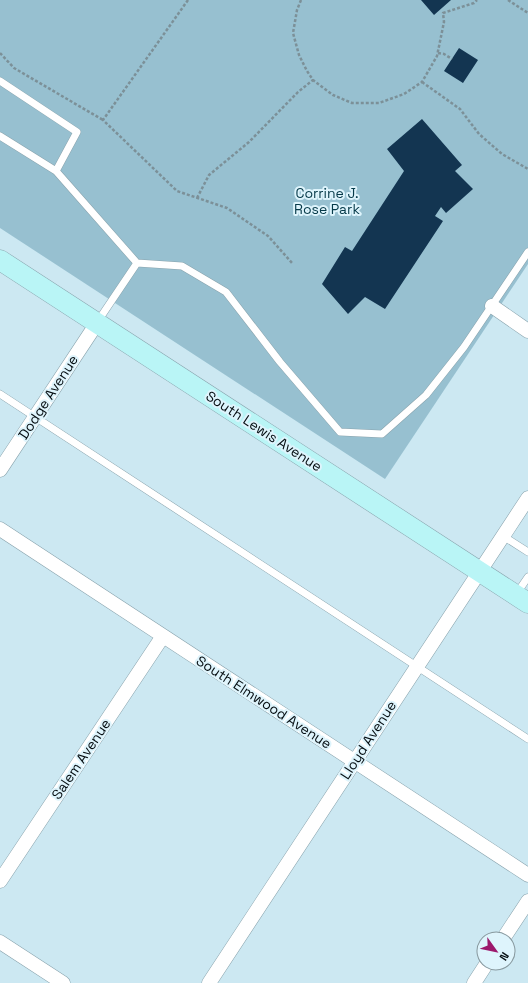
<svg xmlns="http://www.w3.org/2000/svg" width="528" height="983" font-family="'Space Grotesk',sans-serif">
<rect width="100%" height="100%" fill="#cce8f2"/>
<path fill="#97c0d0" d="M0 0H528V264L385 479 0 228Z"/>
<path fill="#133551" d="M421 0H451L434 15Z
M459 48 478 60 463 83 444 71Z
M422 119 462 165 455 171 473 189 446 213 441 207 435 216 443 221 385 309 365 297 348 314 322 284 345 247 352 251 404 171 387 149Z"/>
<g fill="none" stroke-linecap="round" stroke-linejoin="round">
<defs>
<path id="lane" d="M0 81 77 132 56 171
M0 136 56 171 137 263 98 321
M137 263 182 266 226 292 280 362 340 432 382 434 426 395 464 347 528 252
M0 394 528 739
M503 536 528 552
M517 593 528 577"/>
<path id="street" d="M492 306 528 331
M0 470 97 323
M0 529 528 875
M0 881 163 636
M503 939 528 901
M0 942 63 983
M209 983 528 498
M474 983 487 963"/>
<path id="secondary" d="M0 260 528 603"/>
</defs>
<use href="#lane" stroke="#89a3ad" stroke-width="8"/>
<use href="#street" stroke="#89a3ad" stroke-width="15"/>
<use href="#secondary" stroke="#89a3ad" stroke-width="21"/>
<path stroke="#7c9098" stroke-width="2.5" stroke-dasharray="3 2" stroke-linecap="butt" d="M188 0 103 120 177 191 227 208 268 236 293 264
M301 0 297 10 293 33 299 55 307 71 313 80 333 95 352 103H379L404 94 422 82 437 56 444 22 443 13 474 3 477 0
M508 0 528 13
M0 53 14 68 103 120
M438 53 444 54 452 59
M422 82 460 109 479 134 502 154 528 169
M197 198 209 175 249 142 298 92 313 80"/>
<use href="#lane" stroke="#fff" stroke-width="7"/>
<use href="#street" stroke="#fff" stroke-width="14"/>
<use href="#secondary" stroke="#b9f5f6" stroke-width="20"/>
</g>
<g text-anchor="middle" stroke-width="4" stroke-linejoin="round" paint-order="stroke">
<g font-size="14" fill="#053948" stroke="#def4fc">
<text x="327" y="198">Corrine J.<tspan x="327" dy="16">Rose Park</tspan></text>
</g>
<g font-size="14" fill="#050d11" stroke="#def4fc">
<text transform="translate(48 397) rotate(-57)" y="5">Dodge Avenue</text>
<text transform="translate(264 431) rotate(33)" y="5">South Lewis Avenue</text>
<text transform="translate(264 702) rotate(33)" y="5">South Elmwood Avenue</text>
<text transform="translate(368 740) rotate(-57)" y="5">Lloyd Avenue</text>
<text transform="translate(81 759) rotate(-56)" y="5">Salem Avenue</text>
</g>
</g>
<g transform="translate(496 951) rotate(123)"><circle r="19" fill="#def4fc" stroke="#87989e"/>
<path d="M0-3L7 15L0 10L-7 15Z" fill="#9c196c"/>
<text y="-6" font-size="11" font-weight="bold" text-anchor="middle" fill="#050d11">N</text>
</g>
</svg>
